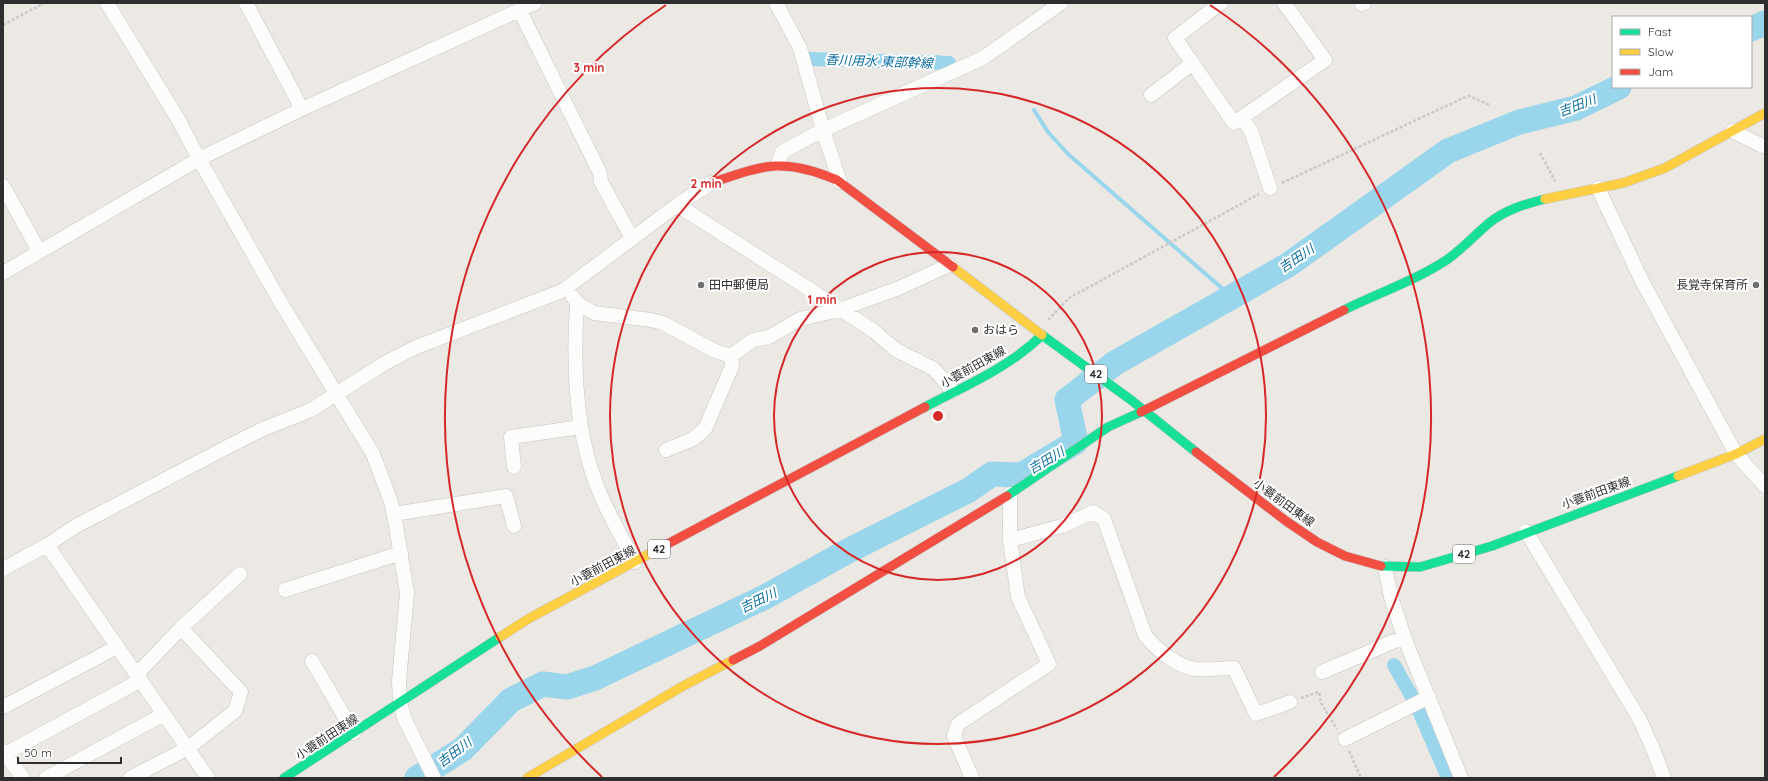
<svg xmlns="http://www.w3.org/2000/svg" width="1768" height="781" font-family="Quicksand,'Noto Sans JP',sans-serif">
<rect width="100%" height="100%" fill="#ece8e4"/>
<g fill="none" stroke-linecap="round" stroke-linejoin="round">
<path stroke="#99d6ec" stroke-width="4" d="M916 62 939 57
M1034 110 1048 132 1068 154 1232 297"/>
<path stroke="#99d6ec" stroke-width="14" d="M809 59 949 63
M1394 665 1416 704 1448 778"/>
<path stroke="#99d6ec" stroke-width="25" d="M1751 29 1765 23
M417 778 463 749 511 700 543 684 567 687 595 678 765 597 848 551 969 490 992 474 1021 475 1076 442 1067 400 1115 363 1288 265 1448 151 1519 122 1576 108 1619 87"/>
<defs>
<path id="street" d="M107 3 178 119 199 159 281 303 373 454 391 502 395 520 407 593 399 681 400 702 404 718 434 778
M246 3 302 109
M776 3 800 48 823 130 840 182
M1221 3 1175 38 1234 123 1325 60 1284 3
M1362 4 1364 3
M520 11 600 173 601 182 632 238
M1151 95 1193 63
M1242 118 1251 131 1270 188
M1732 131 1765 147
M778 164 782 152 823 130 983 58 1061 3
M3 186 39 251
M1598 188 1642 281 1736 454 1765 486
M677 205 809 289 874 331 896 350 934 369 953 391
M3 273 199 159 302 109 535 3
M573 297 577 303C573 362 575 430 597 486 607 513 622 537 635 562
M577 303 594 313 651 320 663 323 715 351 731 356 753 340 769 337 800 319 839 310 899 288 949 265
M666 450 693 439 705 429 732 366 731 356
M514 467 511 437 581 427
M394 514 506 496 514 526
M1526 531 1640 720 1653 749 1664 778
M1010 540 1062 526 1093 512 1104 519 1145 635C1156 649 1177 667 1196 669 1208 670 1222 668 1234 668L1256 714 1290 702
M47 545 208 778
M1385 567 1391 597 1404 637 1461 778
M3 569 47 545 76 526 235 443 263 429 311 410 385 363 414 348 562 291 677 205 711 183
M285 590 401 553
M312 661 354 733
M1322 672 1404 637
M136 675 181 628 240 574
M3 707 117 647
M1345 739 1429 697
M3 751 23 778
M5 754 141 680
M46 778 164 714
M130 778 188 748 235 711 241 692 181 628
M972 778 954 736 958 724 1049 664 1018 597 1010 540V494"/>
<path id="fast" d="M1344 310C1378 293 1417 280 1448 259 1463 248 1475 235 1489 223 1505 210 1525 204 1545 199
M925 407C965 386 1010 367 1042 335L1131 400 1196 452
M1007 496 1108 427 1141 412
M1381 566 1420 567 1492 546 1678 476
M284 778 500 637"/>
<path id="slow" d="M1545 199 1623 183 1665 168 1765 113
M953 267 1042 335
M1678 476 1736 454 1765 439
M500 637 528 619 660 548
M527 778 683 686 733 660"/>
<path id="jam" d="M711 183C764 165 783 157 837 180L953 267
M1141 412 1344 310
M1196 452 1286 521 1317 542 1345 556 1381 566
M660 548 925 407
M733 660 760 646 1007 496"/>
</defs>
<use href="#street" stroke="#c5c4c5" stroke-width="15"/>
<use href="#fast" stroke="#c5c4c5" stroke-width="10"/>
<use href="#slow" stroke="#c5c4c5" stroke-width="10"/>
<use href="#jam" stroke="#c5c4c5" stroke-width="10"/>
<path stroke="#c9c9c8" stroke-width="2.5" stroke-dasharray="3 2" stroke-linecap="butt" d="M3 25 44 3
M1540 153 1555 181
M1282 183 1461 99 1469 96 1490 105
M1048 320 1069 298 1259 194
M1301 698 1319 692 1321 703 1337 729
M1349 751 1361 778"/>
<use href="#street" stroke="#fcfcfb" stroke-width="14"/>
<use href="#fast" stroke="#16e098" stroke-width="9"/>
<use href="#slow" stroke="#ffcf43" stroke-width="9"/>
<use href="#jam" stroke="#f24e42" stroke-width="9"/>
</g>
<g fill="none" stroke="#d62828" stroke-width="2">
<circle cx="938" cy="416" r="164"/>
<circle cx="938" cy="416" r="328"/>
<path d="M602 777A493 493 0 0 1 666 5M1210 5A493 493 0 0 1 1274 777"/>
</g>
<g fill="#706f6e" stroke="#fff" stroke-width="1.5">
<circle cx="701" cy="285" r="4"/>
<circle cx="1756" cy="285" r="4"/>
<circle cx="975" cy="330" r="4"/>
</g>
<g text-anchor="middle" stroke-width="4" stroke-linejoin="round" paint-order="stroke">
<g fill="#fff" stroke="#6d6d6d" stroke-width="1">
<rect x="1085" y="365" width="22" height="18" rx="3"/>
<rect x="648" y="540" width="22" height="18" rx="3"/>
<rect x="1453" y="545" width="22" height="18" rx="3"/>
</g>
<g font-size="11" font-weight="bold" fill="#2e2e2e">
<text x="1096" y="378">42</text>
<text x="659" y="553">42</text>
<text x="1464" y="558">42</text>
</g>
<g font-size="12" fill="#2e2e2e" stroke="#fff" text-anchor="start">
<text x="709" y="289">田中郵便局</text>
<text x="1748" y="289" text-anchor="end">長覚寺保育所</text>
<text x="983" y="334">おはら</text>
</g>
<g font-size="12" fill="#2e2e2e" stroke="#fff">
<text transform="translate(973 367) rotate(-29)" y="4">小蓑前田東線</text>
<text transform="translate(1596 493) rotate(-20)" y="4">小蓑前田東線</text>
<text transform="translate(1284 503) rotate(36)" y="4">小蓑前田東線</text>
<text transform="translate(603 566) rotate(-28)" y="4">小蓑前田東線</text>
<text transform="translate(327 737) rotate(-33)" y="4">小蓑前田東線</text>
</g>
<g font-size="13" font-style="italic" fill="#0d6fa3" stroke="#fff">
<text transform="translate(879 61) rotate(2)" y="5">香川用水 東部幹線</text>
<text transform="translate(1577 105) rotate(-21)" y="5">吉田川</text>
<text transform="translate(1296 258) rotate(-34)" y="5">吉田川</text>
<text transform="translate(1046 460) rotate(-31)" y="5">吉田川</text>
<text transform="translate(758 600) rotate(-26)" y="5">吉田川</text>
<text transform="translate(454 752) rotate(-37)" y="5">吉田川</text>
</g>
</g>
<circle cx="938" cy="416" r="6" fill="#d62828" stroke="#fff" stroke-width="2"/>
<g font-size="12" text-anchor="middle" font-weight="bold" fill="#d62828" stroke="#fff" stroke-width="4" stroke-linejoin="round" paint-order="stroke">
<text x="589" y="72">3 min</text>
<text x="706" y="188">2 min</text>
<text x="822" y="304">1 min</text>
</g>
<rect width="1768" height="781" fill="none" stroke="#2e2e2e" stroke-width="8"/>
<rect x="1612" y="16" width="140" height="72" fill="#ffffff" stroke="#ababab"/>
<rect x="1620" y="29" width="20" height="6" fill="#16e098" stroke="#ababab"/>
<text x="1648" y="36" font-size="12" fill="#2e2e2e">Fast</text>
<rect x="1620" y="49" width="20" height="6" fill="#ffcf43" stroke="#ababab"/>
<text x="1648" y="56" font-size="12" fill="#2e2e2e">Slow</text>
<rect x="1620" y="69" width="20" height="6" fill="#f24e42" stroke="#ababab"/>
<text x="1648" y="76" font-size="12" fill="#2e2e2e">Jam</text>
<path d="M18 757v6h103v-6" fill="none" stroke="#2e2e2e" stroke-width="2"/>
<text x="24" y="757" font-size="12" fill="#2e2e2e" stroke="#ffffff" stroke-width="3" paint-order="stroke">50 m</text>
</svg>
